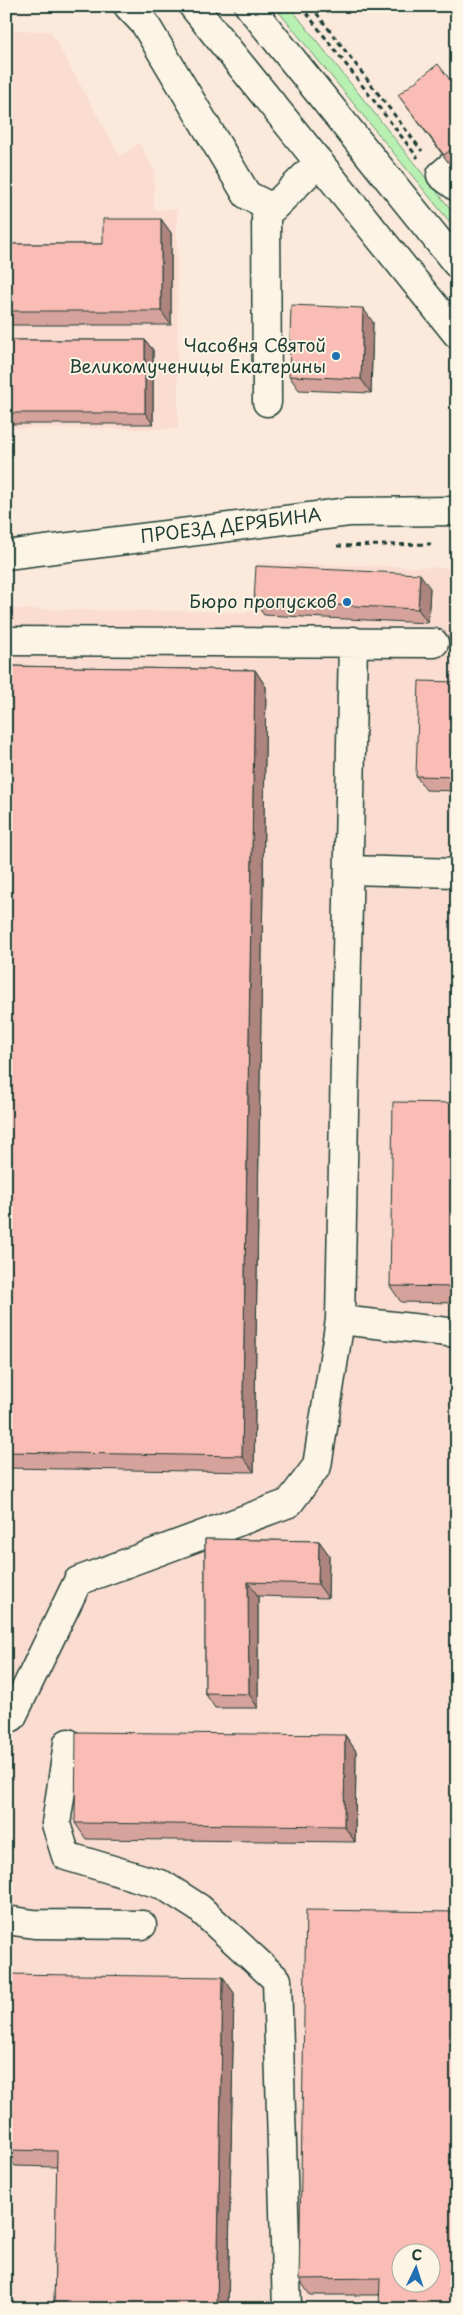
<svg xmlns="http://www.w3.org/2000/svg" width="463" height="2315" font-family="'Playpen Sans',sans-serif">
<rect width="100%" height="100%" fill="#fbeadb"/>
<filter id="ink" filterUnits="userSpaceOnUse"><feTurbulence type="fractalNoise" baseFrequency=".02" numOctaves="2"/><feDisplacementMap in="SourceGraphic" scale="10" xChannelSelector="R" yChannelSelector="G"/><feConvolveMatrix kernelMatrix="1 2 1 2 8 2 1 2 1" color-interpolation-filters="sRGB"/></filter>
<g filter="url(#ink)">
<path fill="#fadcd0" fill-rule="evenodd" d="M6 30 50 31 120 156 139 143 154 170V209H177L178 429 6 428Z
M258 563 457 568V2309H6V609L254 612ZM400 2252H430V2282H400Z"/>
<path fill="#b8f0b2" stroke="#6c9673" d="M274 6H289L457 217V224L454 227Z"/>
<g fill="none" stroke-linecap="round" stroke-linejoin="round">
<defs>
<path id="minor" d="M128 6 145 24 247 195 273 208 319 162
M457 161 441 175 457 187
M266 205 267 402
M6 555 349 512 457 511
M6 641 434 643
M349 870 457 873
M340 1320 457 1333
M6 1719 12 1717 78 1581 289 1503 317 1466 340 1320 353 641
M68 1743 56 1824 66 1856 163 1885 199 1908 277 1980 287 2309
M6 1920 34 1924 142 1925"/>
<path id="major" d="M193 6 457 334
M249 6 457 264"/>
</defs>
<use href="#minor" stroke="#1f3d34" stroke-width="31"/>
<use href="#major" stroke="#1f3d34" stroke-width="31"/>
<path stroke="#1f3d34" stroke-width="3" stroke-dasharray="5 4" stroke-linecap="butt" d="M301 6 418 158
M311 6 422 151
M337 546 431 544"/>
<use href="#minor" stroke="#fcf5e5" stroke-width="28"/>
<use href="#major" stroke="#fcf5e5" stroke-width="28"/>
</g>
<path fill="#d6a39c" stroke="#1f3d34" d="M457 89V161L451 166 398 95Z
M161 219 171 233V325H6V244H103Z
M373 322 371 393 299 390 289 376Z
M6 340H145L153 350V424H6Z
M430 588 428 623 264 615 254 601Z
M6 666 255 670 266 687 254 1472 6 1468Z
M457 682V791L426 790 416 776Z
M457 1103V1303L401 1302 390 1286Z
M205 1539 319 1541 329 1555 328 1598 258 1596V1708H215L205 1693Z
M345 1735 356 1751 355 1842 86 1839 75 1823Z
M457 1912 379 2295H310L299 2279Z
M223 1977 234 1993 228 2309H54L57 2167 15 2166 6 2153V2012Z"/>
<path fill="#ae847f" stroke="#1f3d34" d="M161 219 171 233V325L161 311Z
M363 308 373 322 371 393 361 379Z
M145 340 153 350V424L145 413Z
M420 574 430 588 428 623 418 609Z
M255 670 266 687 254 1472 242 1456Z
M319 1541 329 1555 328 1598 318 1584Z
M248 1582 258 1596V1708L249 1694Z
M345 1735 356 1751 355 1842 344 1826Z
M223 1977 234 1993 228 2309H217Z"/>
<path fill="#f9bdb5" stroke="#1f3d34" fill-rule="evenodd" d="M438 64 457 89V145L444 155 398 95Z
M103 219H161V311H6V244H103Z
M291 305 363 308 361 379 289 376Z
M6 340H145V413H6Z
M256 566 420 574 418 609 254 601Z
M6 666 255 670 242 1456 6 1452Z
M419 681 457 682V777L416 776Z
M393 1102 457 1103V1287L390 1286Z
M205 1539 319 1541 318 1584 248 1582 249 1694 205 1693Z
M76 1732 345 1735 344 1826 75 1823Z
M306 1910 457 1912V2309H379L380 2278 299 2279ZM400 2252H430V2282H400Z
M7 1974 223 1977 217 2309H54L57 2151 6 2150Z"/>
</g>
<g fill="#1f6fb2" stroke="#fcf5e5" stroke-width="2">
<circle cx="336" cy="356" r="5"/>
<circle cx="347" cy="602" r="5"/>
</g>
<g text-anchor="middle" stroke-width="4" stroke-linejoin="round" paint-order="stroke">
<g font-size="18" fill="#1f3d34" stroke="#fcf5e5" text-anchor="end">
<text x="326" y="352">Часовня Святой<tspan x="326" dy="21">Великомученицы Екатерины</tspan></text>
<text x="337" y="608">Бюро пропусков</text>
</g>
<g font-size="18" fill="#1f3d34" stroke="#fcf5e5">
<text transform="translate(231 526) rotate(-7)" y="6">ПРОЕЗД ДЕРЯБИНА</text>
</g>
</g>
<rect width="463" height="2315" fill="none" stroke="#fcf5e5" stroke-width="25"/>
<rect x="12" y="12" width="438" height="2290" fill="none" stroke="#1f3d34" stroke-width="2" filter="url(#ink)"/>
<g transform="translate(416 2268) rotate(4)"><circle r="24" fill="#fcf5e5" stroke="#a4ab9e"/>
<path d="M0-4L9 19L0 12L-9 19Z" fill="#1f6fb2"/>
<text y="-8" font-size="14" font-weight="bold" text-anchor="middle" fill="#1f3d34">С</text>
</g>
</svg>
